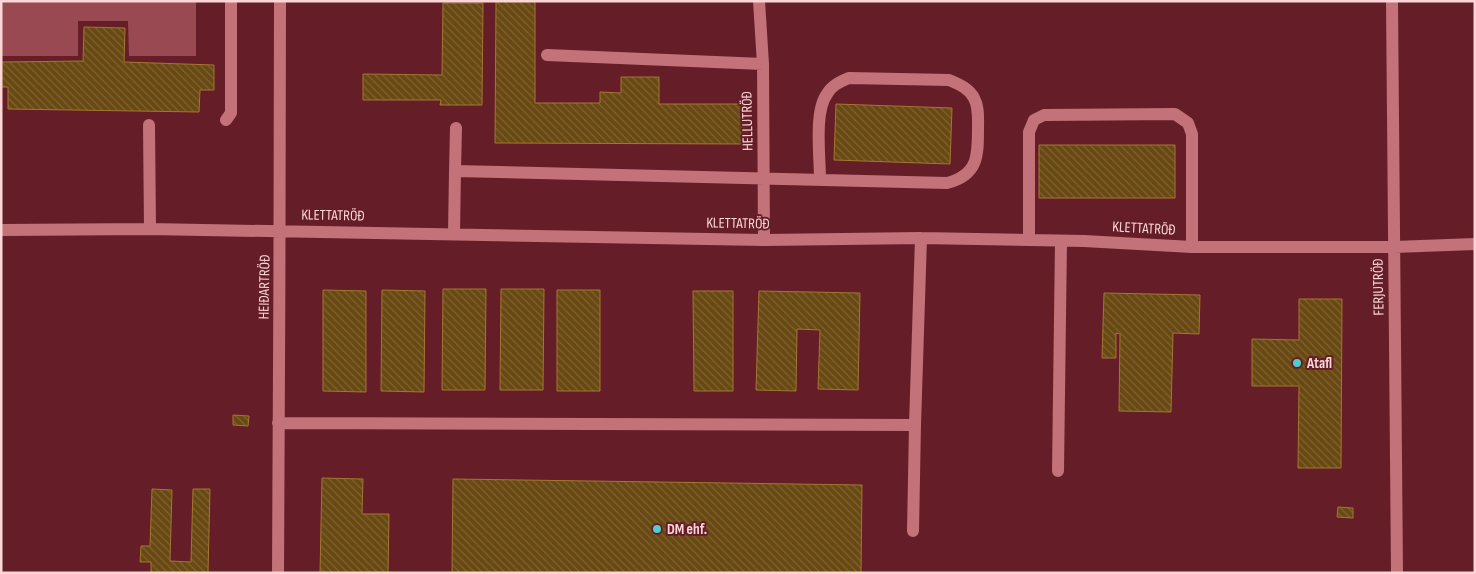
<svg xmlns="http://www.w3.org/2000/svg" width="1476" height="574" font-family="'Sofia Sans Condensed',sans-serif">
<defs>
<pattern id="building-back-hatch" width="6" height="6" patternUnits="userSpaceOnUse" patternTransform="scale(1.25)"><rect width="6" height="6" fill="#694912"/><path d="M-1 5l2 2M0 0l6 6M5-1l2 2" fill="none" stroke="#7f6234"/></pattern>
</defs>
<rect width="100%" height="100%" fill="#651e28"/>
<path fill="#984951" d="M1 1H196V56H129L128 21H78V56H1Z"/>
<path fill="url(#building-back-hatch)" stroke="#a37732" d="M496 1H535V103H600V92L621 93V77H659V104H746V144L495 143Z
M443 3H483L482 105H440L441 100H363V74L442 75Z
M84 27 125 28 124 62 214 65V90H200L199 112 8 109V87H1V62L83 61Z
M836 104 952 108 950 164 834 160Z
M1039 145H1175V198H1039Z
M443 289H486L485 390H442Z
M501 289H544L543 390H500Z
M323 290 366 291V392L323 391Z
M382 290 425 291 424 392 381 391Z
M557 290H600V391H557Z
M693 291H733V391H694Z
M759 291 860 293 858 390 818 389 820 330 797 329 796 391 756 390Z
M1104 293 1200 295 1199 334 1173 333 1171 412 1119 411 1120 334 1116 333V358H1102Z
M1299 299H1342L1341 468H1298L1299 386H1252V339L1299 340Z
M233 415 249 416 248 426 233 425Z
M322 478 363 479 362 514H389L388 573H320Z
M453 479 862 485 861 573H452Z
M152 489 172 490 170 561 191 562 193 489H210L208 573H151V562H140L141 546H150Z
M1338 507 1353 508V518L1337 517Z"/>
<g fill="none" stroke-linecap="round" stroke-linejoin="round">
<path stroke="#c27278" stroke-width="12" d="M759 1 763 64 764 240
M1392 1 1397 573
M547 55 763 64
M226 120 231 113V1
M149 125 150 229
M455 171 456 128
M1 230 150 229 764 240 921 238 1084 241 1192 247H1394L1475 244
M454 233 455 171 947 183C978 175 978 156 978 129 978 118 979 107 974 98 969 88 958 84 949 80L849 78C840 82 832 85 827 94 814 111 820 157 820 179
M1029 240V132L1034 120 1044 115 1175 114 1188 123 1192 134V247
M278 423 915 425 921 238
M1058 471 1061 241
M913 531 915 425
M278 573C278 382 281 192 280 1"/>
</g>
<g fill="#52cdcd" stroke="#651e28" stroke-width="2">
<circle cx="1297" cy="363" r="5"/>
<circle cx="657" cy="529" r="5"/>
</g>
<g text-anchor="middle" stroke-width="4" stroke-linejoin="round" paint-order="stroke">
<g font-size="15" fill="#fad6d7" stroke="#651e28">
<text transform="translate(747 121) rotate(-91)" y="5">HELLUTRÖÐ</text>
<text transform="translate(333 215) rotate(1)" y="5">KLETTATRÖÐ</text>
<text transform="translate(738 223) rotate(1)" y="5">KLETTATRÖÐ</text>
<text transform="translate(1144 228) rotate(3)" y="5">KLETTATRÖÐ</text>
<text transform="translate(264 287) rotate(-89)" y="5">HEIÐARTRÖÐ</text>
<text transform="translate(1378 287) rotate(-91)" y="5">FERJUTRÖÐ</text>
</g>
<g font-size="15" font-weight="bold" fill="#fad6d7" stroke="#651e28" text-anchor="start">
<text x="1307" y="368">Atafl</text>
<text x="667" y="534">DM ehf.</text>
</g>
</g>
<rect width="1476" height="574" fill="none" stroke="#fad6d7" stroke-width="5"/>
</svg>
